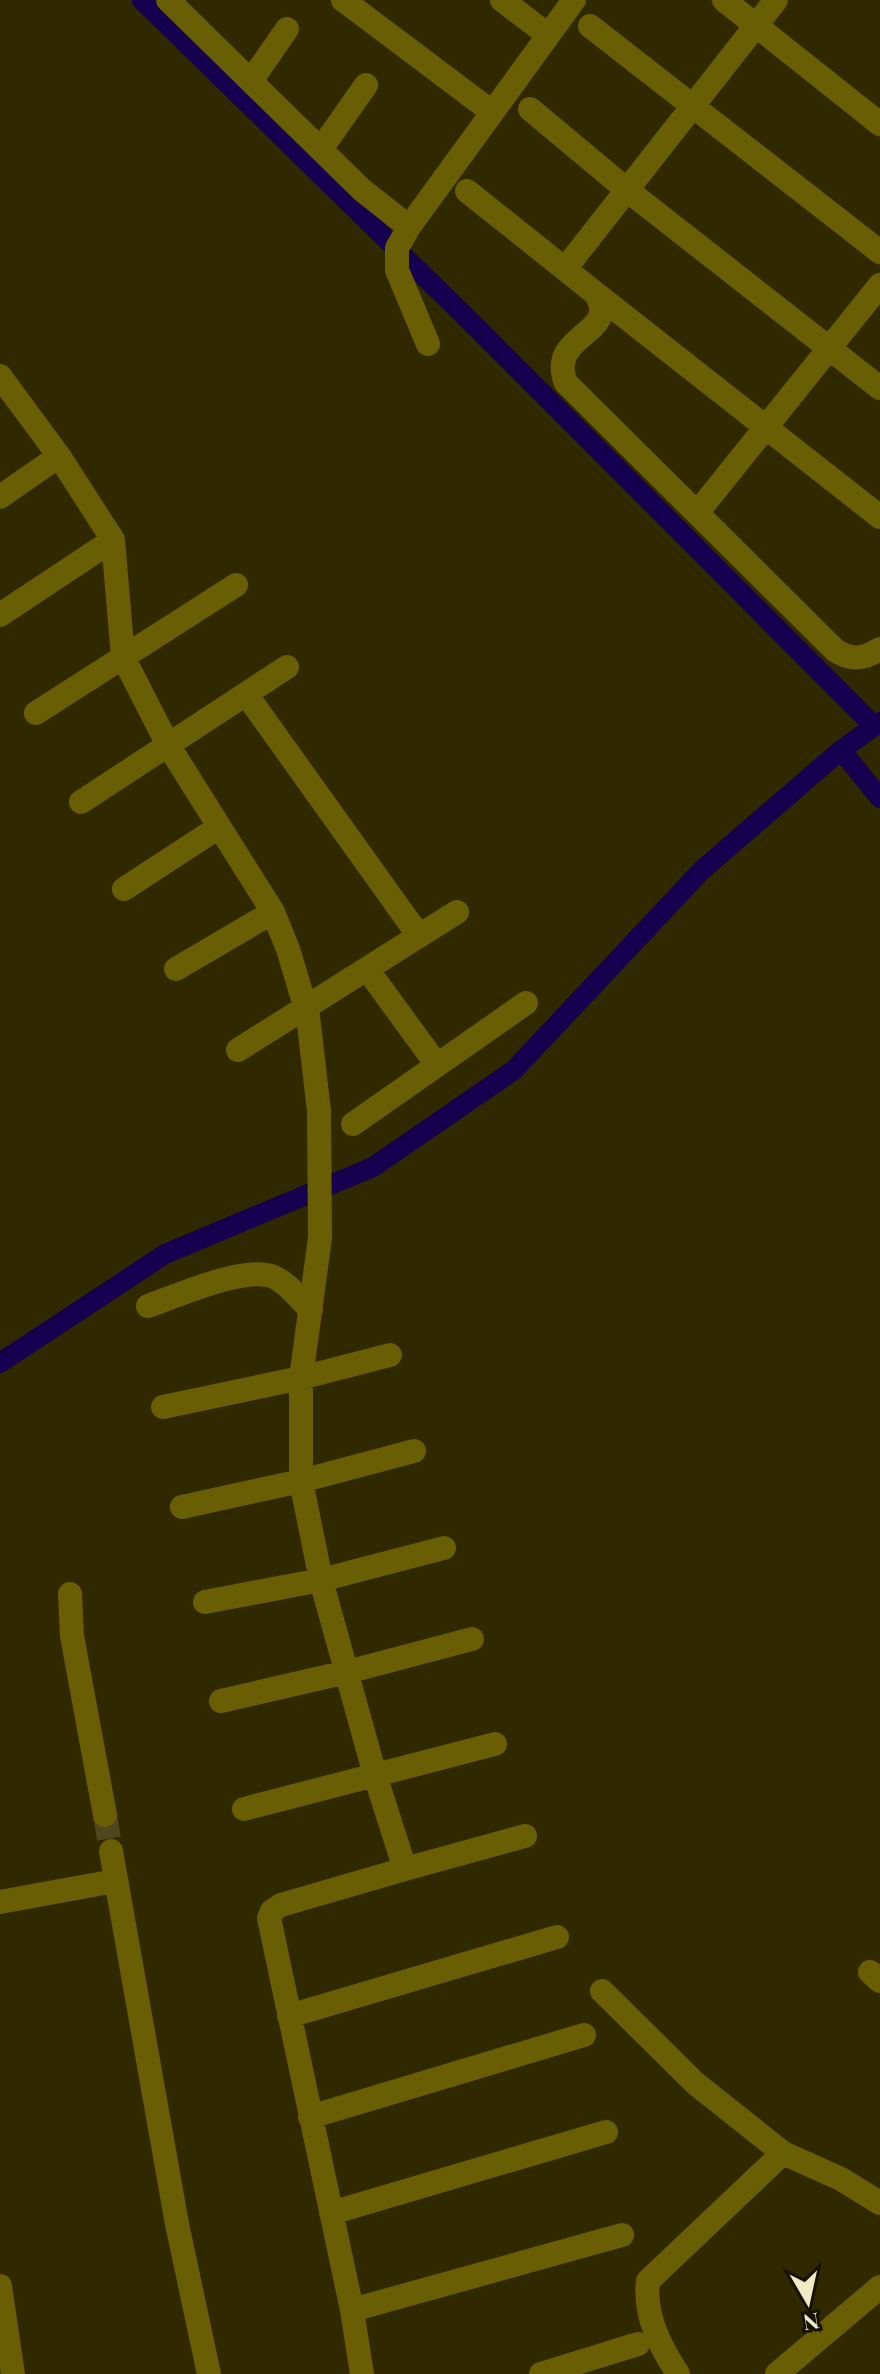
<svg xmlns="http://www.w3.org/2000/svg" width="880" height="2374" font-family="'Playfair Display',serif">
<rect width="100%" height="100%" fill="#302900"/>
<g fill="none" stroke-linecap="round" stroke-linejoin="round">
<path stroke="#14004f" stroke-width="20" d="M142 0 474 325 874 726
M841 750 880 798
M0 1363 165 1254 373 1167 514 1070 702 870 841 750 880 722"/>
<path stroke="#4d461e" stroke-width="24" stroke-dasharray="24 12" stroke-linecap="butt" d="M105 1815 111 1851"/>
<path stroke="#6a5e05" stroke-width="24" d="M168 0 362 190 409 227
M343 0 492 112
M502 0 548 35
M724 0 880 124
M590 26 880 252
M251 81 287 29
M530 109 627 190 880 388
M321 149 366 85
M467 191 595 293C623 335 546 333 566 383L835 650C851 661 864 659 880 649
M565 269 776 0
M595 293 880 517
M428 344 397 270V248L409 227 574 0
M0 376 59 456 113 540 123 657 168 745 273 912 288 949 308 1016 319 1111 320 1238 301 1378V1481L321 1580 375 1775 405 1869 281 1905 272 1911 269 1918 352 2310 362 2374
M0 497 59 456
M697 513 880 285
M0 615 113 540
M246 694 419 936
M36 713 236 585
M81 802 287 667
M124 889 219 827
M176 969 273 912
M367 969 437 1065
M238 1050 457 912
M353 1124 526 1003
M148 1306C177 1296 245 1265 274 1277 289 1284 299 1299 311 1310
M163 1407 301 1378 390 1355
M182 1507 301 1481 414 1451
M70 1594 72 1636 105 1815
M205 1602 321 1580 444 1548
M221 1701 347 1672 472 1639
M244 1809 495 1744
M111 1851 177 2224 209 2374
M405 1869 525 1836
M0 1902 115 1881
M870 1972 880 1981
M602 1991 695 2083 783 2153 841 2179 880 2203
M289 2016 557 1937
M310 2117 584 2035
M331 2213 606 2132
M0 2286 13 2374
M352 2310 622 2235
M541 2374 638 2344
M678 2374C660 2346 644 2316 648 2281L783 2153
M777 2374 880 2287"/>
</g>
<g transform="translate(808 2302) rotate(171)" stroke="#161200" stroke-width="6" paint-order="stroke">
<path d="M0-6L14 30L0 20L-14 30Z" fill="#f0eac5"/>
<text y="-12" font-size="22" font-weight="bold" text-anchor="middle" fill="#f0eac5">N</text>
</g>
</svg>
